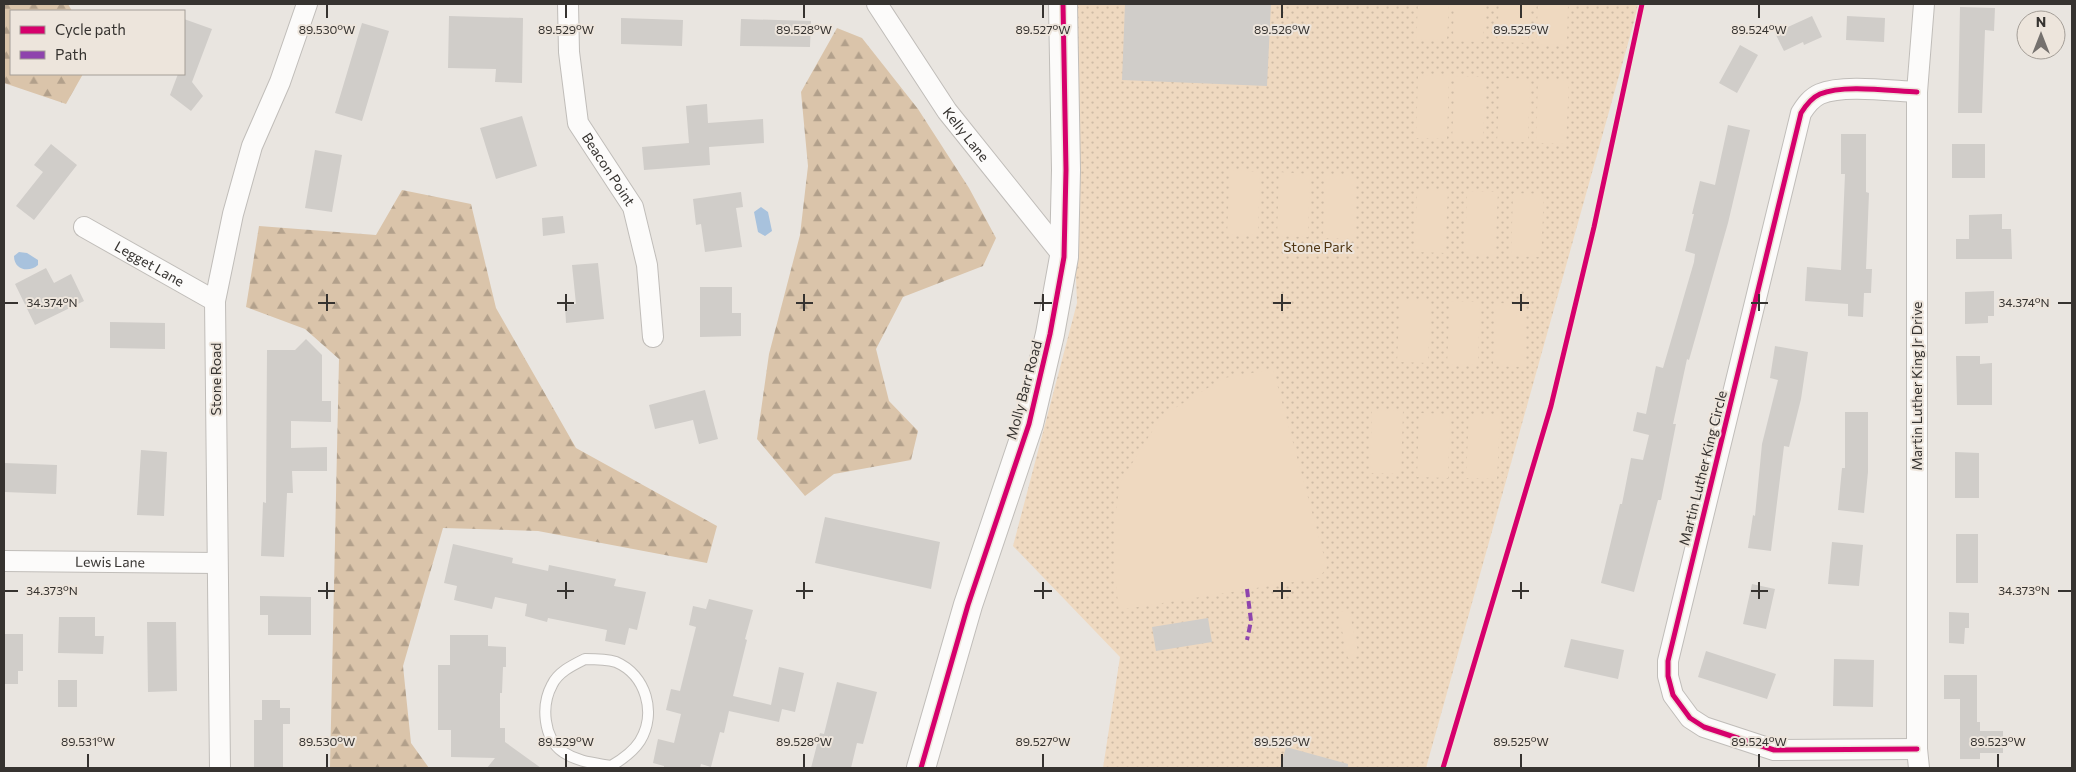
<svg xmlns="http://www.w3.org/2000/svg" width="2076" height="772" font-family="Commissioner,sans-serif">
<defs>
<pattern id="forest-firs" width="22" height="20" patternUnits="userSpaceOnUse" patternTransform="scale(1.25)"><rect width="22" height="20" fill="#dac4aa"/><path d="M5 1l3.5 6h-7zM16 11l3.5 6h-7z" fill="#b2a08b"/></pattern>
<pattern id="park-dots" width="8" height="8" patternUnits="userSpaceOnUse" patternTransform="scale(1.25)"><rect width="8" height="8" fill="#efd9c0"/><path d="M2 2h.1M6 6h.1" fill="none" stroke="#cebba5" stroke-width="1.8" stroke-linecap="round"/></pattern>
</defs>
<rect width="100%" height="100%" fill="#e9e5e0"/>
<path fill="url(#forest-firs)" d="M4 4H68L72 11H11V74H83L66 104 4 83Z
M837 28 862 38 918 109 969 188 996 238 983 266 903 297 876 349 889 401 918 431 911 460 834 474 805 496 757 439 769 354 800 235 808 166 801 92Z
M402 190 471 204 496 308 576 448 717 526 707 563 538 531 443 528 403 666 411 743 429 768H330L339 359 305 329 246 307 259 226 376 235Z"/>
<path fill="url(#park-dots)" d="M1065 4H1639L1426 768H1103L1120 657 1013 546 1077 303Z"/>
<path fill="#efd9c0" d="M1418 4H1449L1447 40 1416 39Z
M1454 4H1485L1483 42 1453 41Z
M1499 4H1530L1528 43 1497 42Z
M1538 4H1568L1567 45 1536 44Z
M1418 75 1449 76 1447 139 1416 138Z
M1455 76 1486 77 1483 141 1452 140Z
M1500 78 1530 79 1528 142 1497 141Z
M1538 79 1569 81 1566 144 1536 143Z
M1230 170 1260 172 1258 235 1227 234Z
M1279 172 1310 174 1308 237 1277 236Z
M1325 174 1356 176 1354 239 1323 238Z
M1417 189 1448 190 1445 253 1415 252Z
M1467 191 1498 192 1495 255 1465 254Z
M1513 193 1544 194 1541 257 1511 256Z
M1400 299 1431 300 1428 363 1397 362Z
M1450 301 1480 302 1478 365 1447 364Z
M1496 303 1526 304 1524 367 1493 366Z
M1273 369 1327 567 1319 578 1119 610 1114 570V524L1120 483 1144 444 1162 416 1224 378Z
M1372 410 1403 411 1401 474 1370 473Z
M1419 413 1450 414 1448 478 1417 477Z
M1469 414 1500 416 1497 479 1466 478Z
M1349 610 1359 656 1348 658 1338 612Z"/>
<path fill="#a8c2dd" d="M761 207 768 212 772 231 765 236 758 232 754 212Z
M19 252 27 253 38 260V265C29 273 14 270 14 256Z"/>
<path fill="#d0cdc9" d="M1125 4H1271L1267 86 1122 80Z
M1960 7 1995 8 1994 31 1985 30 1982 113H1958Z
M449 16 523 18 522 83 495 82 496 69 448 68Z
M1812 16 1822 37 1804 45 1803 42 1784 51 1775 33Z
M1847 16 1885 18 1884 42 1846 40Z
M621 18 683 20 682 46 621 44Z
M184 19 212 29 192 82 203 96 191 111 170 95 178 74H184Z
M741 19 811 21 810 47 740 46Z
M362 23 389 31 362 121 335 113Z
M1740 45 1758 55 1737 93 1719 83Z
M707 104 708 123 763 119 764 143 709 147 710 165 644 170 642 147 689 143 686 106Z
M522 116 537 166 496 179 480 128Z
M1728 125 1750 130 1728 223 1689 360 1687 359 1673 424H1676L1661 500H1658L1634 592 1601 583 1620 504H1622L1631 458 1643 460 1649 435 1633 431 1637 412 1646 414 1656 366 1663 368 1694 262 1695 254 1685 251 1694 214H1692L1700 181 1715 185Z
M1841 134H1866V192L1869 193 1866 269H1872L1871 293H1864L1863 317 1848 316V304L1805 301 1807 267 1841 270 1845 174H1841Z
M51 144 77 165 34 220 16 206 43 172 34 165Z
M1952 144H1985V178H1952Z
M315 150 342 155 332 212 305 208Z
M741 192 743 207 736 208 742 247 705 252 701 224 696 225 693 199Z
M2002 214V229H2011L2012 259H1956V239H1969V215Z
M563 216 565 233 543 236 542 218Z
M598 263 604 319 566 323 565 305 576 304 572 265Z
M46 268 54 283 71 274 84 301 35 325 15 284Z
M700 287H732V313H741V336L700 337Z
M1994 291V316H1988V323L1965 324V292Z
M110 322 165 323V349L110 348Z
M306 339 322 355V401H331V422L291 421V448L327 447V471H292L293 493H287L284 557 261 556 263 502 266 503 267 350H295Z
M1775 346 1808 352 1801 399 1789 447 1784 446 1771 551 1748 548 1753 515 1755 516 1762 444 1778 380 1770 378Z
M1956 356H1980V364L1992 363V405H1957Z
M705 390 718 439 699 444 693 420 655 429 649 405Z
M1845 412H1868V472L1864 513 1838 510 1842 468H1845Z
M141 450 167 452 164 516 137 515Z
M1955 452 1979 453V498H1955Z
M4 463 57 465 56 494 4 492Z
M825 517 940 542 931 589 815 563Z
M1956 534H1978V583H1956Z
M1832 542 1863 545 1859 586 1828 584Z
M453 544 513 558 512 563 548 571 549 565 616 579 614 586 646 592 637 630 629 628 625 645 605 641 607 630 548 618 547 622 525 616 527 604 495 597 492 609 454 600 457 586 444 583Z
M1752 584 1775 589 1766 629 1743 624Z
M260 596 311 597V635H268V615H260Z
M709 599 753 610 745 639 747 640 733 696 771 705 779 667 804 673 795 712 782 709 779 722 729 711 724 733 720 732 711 767 701 764 700 768H664V766L653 763 658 739 674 743 681 714 666 710 671 689 680 691 696 627 689 625 693 606 706 609Z
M1949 612 1969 613V628H1965L1964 644 1949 643Z
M59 617H95V636H104L103 654 58 653Z
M1208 618 1212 642 1156 651 1152 627Z
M147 622H176L177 691 148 692Z
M4 634H23V671H18V684H4Z
M450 635H488V646L506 647V667H503L502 693H500V728H505V742L541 768H487L495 758 451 757V730H438V665H450Z
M1571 639 1624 650 1618 679 1564 667Z
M1706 651 1776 674 1767 699 1698 677Z
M1834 659 1874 660 1873 707 1833 706Z
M1944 675H1977V722H1980V731H2003V753H1980V759H1960V699H1944Z
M58 680H77V707H58Z
M837 682 877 692 863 744 857 743 851 768H811L820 733 824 734Z
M262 700H280V708H290V724H283V768H254V720H262Z
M1286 747 1348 764V768H1280Z"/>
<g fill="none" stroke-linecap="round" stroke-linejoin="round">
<defs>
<path id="lane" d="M585 659C595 659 606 659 616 662 646 675 657 713 640 741 633 752 623 759 611 766 594 763 578 762 563 752 543 738 541 705 552 685 558 672 573 665 585 659Z"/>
<g id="street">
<path id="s1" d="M568 4 569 52 578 123 633 207 647 265 653 337"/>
<path id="s2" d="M877 4 947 111 1064 257"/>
<path id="s3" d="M84 227 215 301"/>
<path id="s4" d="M4 561 217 563"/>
<path d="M1917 749 1774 750 1704 727 1690 718 1673 695 1668 676V661L1801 113C1806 105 1811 98 1820 94 1843 84 1892 91 1917 92"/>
<path d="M220 768 215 301 233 214 252 146 280 82 307 4"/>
<path d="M1919 768 1917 749V92L1924 4"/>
</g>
<path id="secondary" d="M921 768 968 605 1029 424 1050 334 1064 257 1066 170 1063 4"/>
</defs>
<use href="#lane" stroke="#c0bdb9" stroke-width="12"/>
<use href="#street" stroke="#c0bdb9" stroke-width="22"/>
<use href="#secondary" stroke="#c0bdb9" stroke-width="30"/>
<use href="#lane" stroke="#fcfbfa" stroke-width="10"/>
<use href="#street" stroke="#fcfbfa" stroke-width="20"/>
<use href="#secondary" stroke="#fcfbfa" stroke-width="28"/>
<path stroke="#8e44ad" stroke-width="4" stroke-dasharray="8 4" stroke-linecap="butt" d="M1247 589 1251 621 1247 640"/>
<defs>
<path id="cycleway" d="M1917 749 1774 750 1704 727 1690 718 1673 695 1668 676V661L1801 113C1806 105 1811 98 1820 94 1843 84 1892 91 1917 92
M921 768 968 605 1029 424 1050 334 1064 257 1066 170 1063 4
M1443 768 1551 406 1594 227 1642 4"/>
</defs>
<use href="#cycleway" stroke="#ede5dc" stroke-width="8"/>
<use href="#cycleway" stroke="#d6006c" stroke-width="5"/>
</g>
<path fill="none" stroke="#363330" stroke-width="2" d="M327 5V18M566 5V18M804 5V18M1043 5V18M1282 5V18M1521 5V18M1759 5V18M327 294V311M566 294V311M804 294V311M1043 294V311M1282 294V311M1521 294V311M1759 294V311M5 303H18M318 303H335M557 303H574M796 303H813M1034 303H1052M1273 303H1291M1512 303H1529M1751 303H1768M2058 303H2071M327 582V599M566 582V599M804 582V599M1043 582V599M1282 582V599M1521 582V599M1759 582V599M5 591H18M318 591H335M557 591H574M796 591H813M1034 591H1052M1273 591H1291M1512 591H1529M1751 591H1768M2058 591H2071M88 754V767M327 754V767M566 754V767M804 754V767M1043 754V767M1282 754V767M1521 754V767M1759 754V767M1998 754V767"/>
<g text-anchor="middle" stroke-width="4" stroke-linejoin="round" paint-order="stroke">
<g font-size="14" fill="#363330" stroke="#ede5dc">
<text dy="5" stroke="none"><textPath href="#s2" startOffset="158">Kelly Lane</textPath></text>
<text dy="5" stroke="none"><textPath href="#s1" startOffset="175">Beacon Point</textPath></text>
<text dy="5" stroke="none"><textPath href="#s3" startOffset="75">Legget Lane</textPath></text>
<text transform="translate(216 379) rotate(-90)" y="5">Stone Road</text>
<text transform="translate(1917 386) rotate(-90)" y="5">Martin Luther King Jr Drive</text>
<text transform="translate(1024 390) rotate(-75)" y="5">Molly Barr Road</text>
<text transform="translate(1703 468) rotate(-76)" y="5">Martin Luther King Circle</text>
<text dy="5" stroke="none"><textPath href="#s4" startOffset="106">Lewis Lane</textPath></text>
</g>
<g font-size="14" fill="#4f3512" stroke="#ede5dc">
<text x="1318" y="252">Stone Park</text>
</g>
</g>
<g font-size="12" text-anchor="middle" fill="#363330" stroke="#ede5dc" stroke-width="4" stroke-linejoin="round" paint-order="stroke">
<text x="327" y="34">89.530°W</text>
<text x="566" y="34">89.529°W</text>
<text x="804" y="34">89.528°W</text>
<text x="1043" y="34">89.527°W</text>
<text x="1282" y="34">89.526°W</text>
<text x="1521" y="34">89.525°W</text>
<text x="1759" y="34">89.524°W</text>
<text x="52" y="307">34.374°N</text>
<text x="2024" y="307">34.374°N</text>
<text x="52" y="595">34.373°N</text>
<text x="2024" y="595">34.373°N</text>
<text x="88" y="746">89.531°W</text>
<text x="327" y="746">89.530°W</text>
<text x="566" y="746">89.529°W</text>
<text x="804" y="746">89.528°W</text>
<text x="1043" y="746">89.527°W</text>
<text x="1282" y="746">89.526°W</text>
<text x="1521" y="746">89.525°W</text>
<text x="1759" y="746">89.524°W</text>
<text x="1998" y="746">89.523°W</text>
</g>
<rect width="2076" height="772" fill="none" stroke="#363330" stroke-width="10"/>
<rect x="10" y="10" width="175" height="65" fill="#ede5dc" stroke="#a49e97"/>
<rect x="20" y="26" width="25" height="8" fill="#d6006c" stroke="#a49e97"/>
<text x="55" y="35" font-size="15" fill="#363330">Cycle path</text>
<rect x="20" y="51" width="25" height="8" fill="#8e44ad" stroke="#a49e97"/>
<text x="55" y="60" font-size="15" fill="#363330">Path</text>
<g transform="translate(2041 35)"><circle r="24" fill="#ede5dc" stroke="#a49e97"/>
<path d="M0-4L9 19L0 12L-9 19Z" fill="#75716e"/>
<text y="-8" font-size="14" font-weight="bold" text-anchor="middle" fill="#363330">N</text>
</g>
</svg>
